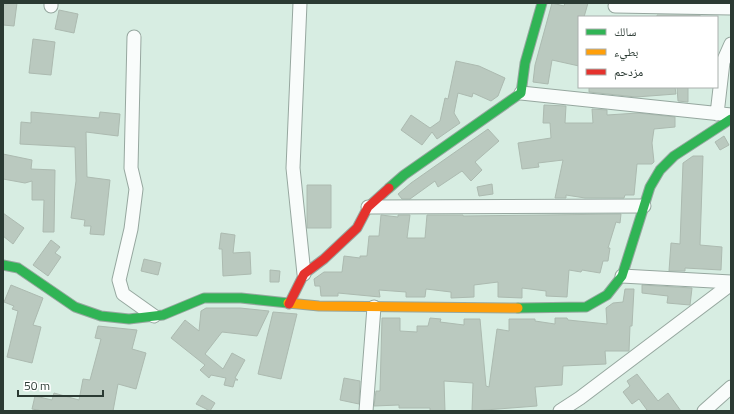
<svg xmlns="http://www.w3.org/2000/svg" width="734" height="414" font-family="'Titillium Web','Noto Naskh Arabic',sans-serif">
<rect width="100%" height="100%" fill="#d7ede2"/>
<path fill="#bac9bf" stroke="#acbab0" d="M3 3H17L14 26 3 25Z
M552 3 564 6 565 3H588L584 17H579V66L552 60 548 84 533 82 535 65Z
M59 10 78 14 74 33 55 29Z
M657 15H700V17H657Z
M33 39 55 42 51 75 29 73Z
M456 61 479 66 505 78 498 96 491 101 473 93 472 97 458 93 454 113 460 123 437 139 432 132 422 145 401 130 411 115 430 128 440 121 445 98 448 99Z
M589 87H675L676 94 636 97 589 92Z
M677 87H688V102L678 101Z
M544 105 566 106 565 123H593L592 109 607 110V115L638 113 675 117V127L654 129 652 143 654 162 652 164H637L634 195H625L624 198H585L566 195V198H555L563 160 538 163 539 167 522 169 518 143 551 138 550 123H543Z
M31 112 99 118 100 112 120 114 118 136 86 132 87 177 110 180 104 235 90 234 91 226H84L85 220 71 218 76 181 75 147 20 144 21 122 31 123Z
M488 129 499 141 475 162 482 170 471 181 462 171 438 187 435 181 410 199H402L398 194 411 183Z
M724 136 729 145 720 150 715 142Z
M3 154 32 160 31 169 55 170 54 232H43L44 200H32V181L25 183 3 179Z
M693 156H703L700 245 722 247 721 270 685 268V271H669L671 243 680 244 683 163Z
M492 184 493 194 479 196 477 187Z
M307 185H331V228H307Z
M3 213 24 228 13 244 3 236Z
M621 214 620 223 616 222 608 248H610L608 261H603L600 273 582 270 581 272 569 270 567 297 546 296V291L522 288V298L498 297V282L474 285V297L451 298V292L426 289 425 297H406V292L379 290 380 297 338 293V296H321L320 286H315L314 279 324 272H342L344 256 360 258V256H367L369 236H379L381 215 398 217V215H410L407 238H425L427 215H463V216Z
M221 233 235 235 233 253 250 252 251 274 223 276 222 249H219Z
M51 240 60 247 55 253 61 257 48 276 33 265Z
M144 259 161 263 158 275 141 271Z
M270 270 280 271 279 282H270Z
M11 285 43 298 33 325 41 327 32 363 7 357 18 311 12 309 14 306 4 302Z
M642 285 692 288 690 305 667 303 668 296 642 293Z
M625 289H634L632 326H630L629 351H605L606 364 563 366 562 385 535 387 537 406 472 411 473 383 444 381 445 411H430V408H399V405L374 406 376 391H380L382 318H400V331L417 332V326H428L430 318 441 319 440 322 464 325V319H480L486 386 489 387 497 329 509 331V319H535V321L555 324V318H567L568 320 607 324 606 308 613 303 623 302Z
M206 308H240L269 311 257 336 222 332 205 354 223 369 232 353 245 360 235 378 238 380H235L233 387 224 385 226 378 211 375 209 378 200 370 205 365 171 338 185 320 199 331 201 311Z
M273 312 297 314 281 379 258 374Z
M98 326 137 330 132 349 146 353 136 389 118 384 113 411H43L32 409 35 396 52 400 54 393 79 400 83 379 90 380 101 339 95 338Z
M637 374 658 401 668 393 681 411H645L647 410 639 399 632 404 623 392 630 386 627 381Z
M344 378 360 381 359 404 340 400Z
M202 395 215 403 210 411 196 404Z"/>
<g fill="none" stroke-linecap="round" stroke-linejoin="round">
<defs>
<path id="street" d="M300 3 293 168 304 274
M51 6V3
M615 6 731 8
M134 37 131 168 136 189 131 229 119 280 123 294 154 316
M521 93 731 115
M717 114 723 62 731 44
M368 207 644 206
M622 276 731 282
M366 411 374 307
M560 411 580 398 731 284
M704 411 731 387"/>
<path id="fast" d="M389 188 404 175 521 93 525 63 542 3
M3 265 18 268 75 307 101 316 129 319 163 315 204 298H241L288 303
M518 308 586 307 607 295 622 276 650 187 660 170 674 156 731 119"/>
<path id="slow" d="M288 303 319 306 518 308"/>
<path id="jam" d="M289 304 304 274 324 259 357 228 368 207 389 188"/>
</defs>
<use href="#street" stroke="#96a79f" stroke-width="15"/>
<use href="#fast" stroke="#96a79f" stroke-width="11"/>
<use href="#slow" stroke="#96a79f" stroke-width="11"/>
<use href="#jam" stroke="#96a79f" stroke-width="11"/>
<use href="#street" stroke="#f9fcfb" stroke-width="13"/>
<use href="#fast" stroke="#30b455" stroke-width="9"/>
<use href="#slow" stroke="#ff9f0a" stroke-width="9"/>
<use href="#jam" stroke="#e5322d" stroke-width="9"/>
</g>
<rect width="734" height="414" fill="none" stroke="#2b3a33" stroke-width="8"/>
<rect x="578" y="16" width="140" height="72" fill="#ffffff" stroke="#aab0ad"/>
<rect x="586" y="29" width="20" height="6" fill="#30b455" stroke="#aab0ad"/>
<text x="614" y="36" font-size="12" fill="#2b3a33">سالك</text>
<rect x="586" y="49" width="20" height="6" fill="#ff9f0a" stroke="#aab0ad"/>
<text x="614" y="56" font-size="12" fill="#2b3a33">بطيء</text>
<rect x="586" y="69" width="20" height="6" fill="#e5322d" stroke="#aab0ad"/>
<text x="614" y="76" font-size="12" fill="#2b3a33">مزدحم</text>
<path d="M18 390v6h85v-6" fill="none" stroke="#2b3a33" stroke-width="2"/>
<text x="24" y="390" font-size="12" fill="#2b3a33" stroke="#ffffff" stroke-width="3" paint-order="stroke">50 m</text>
</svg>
